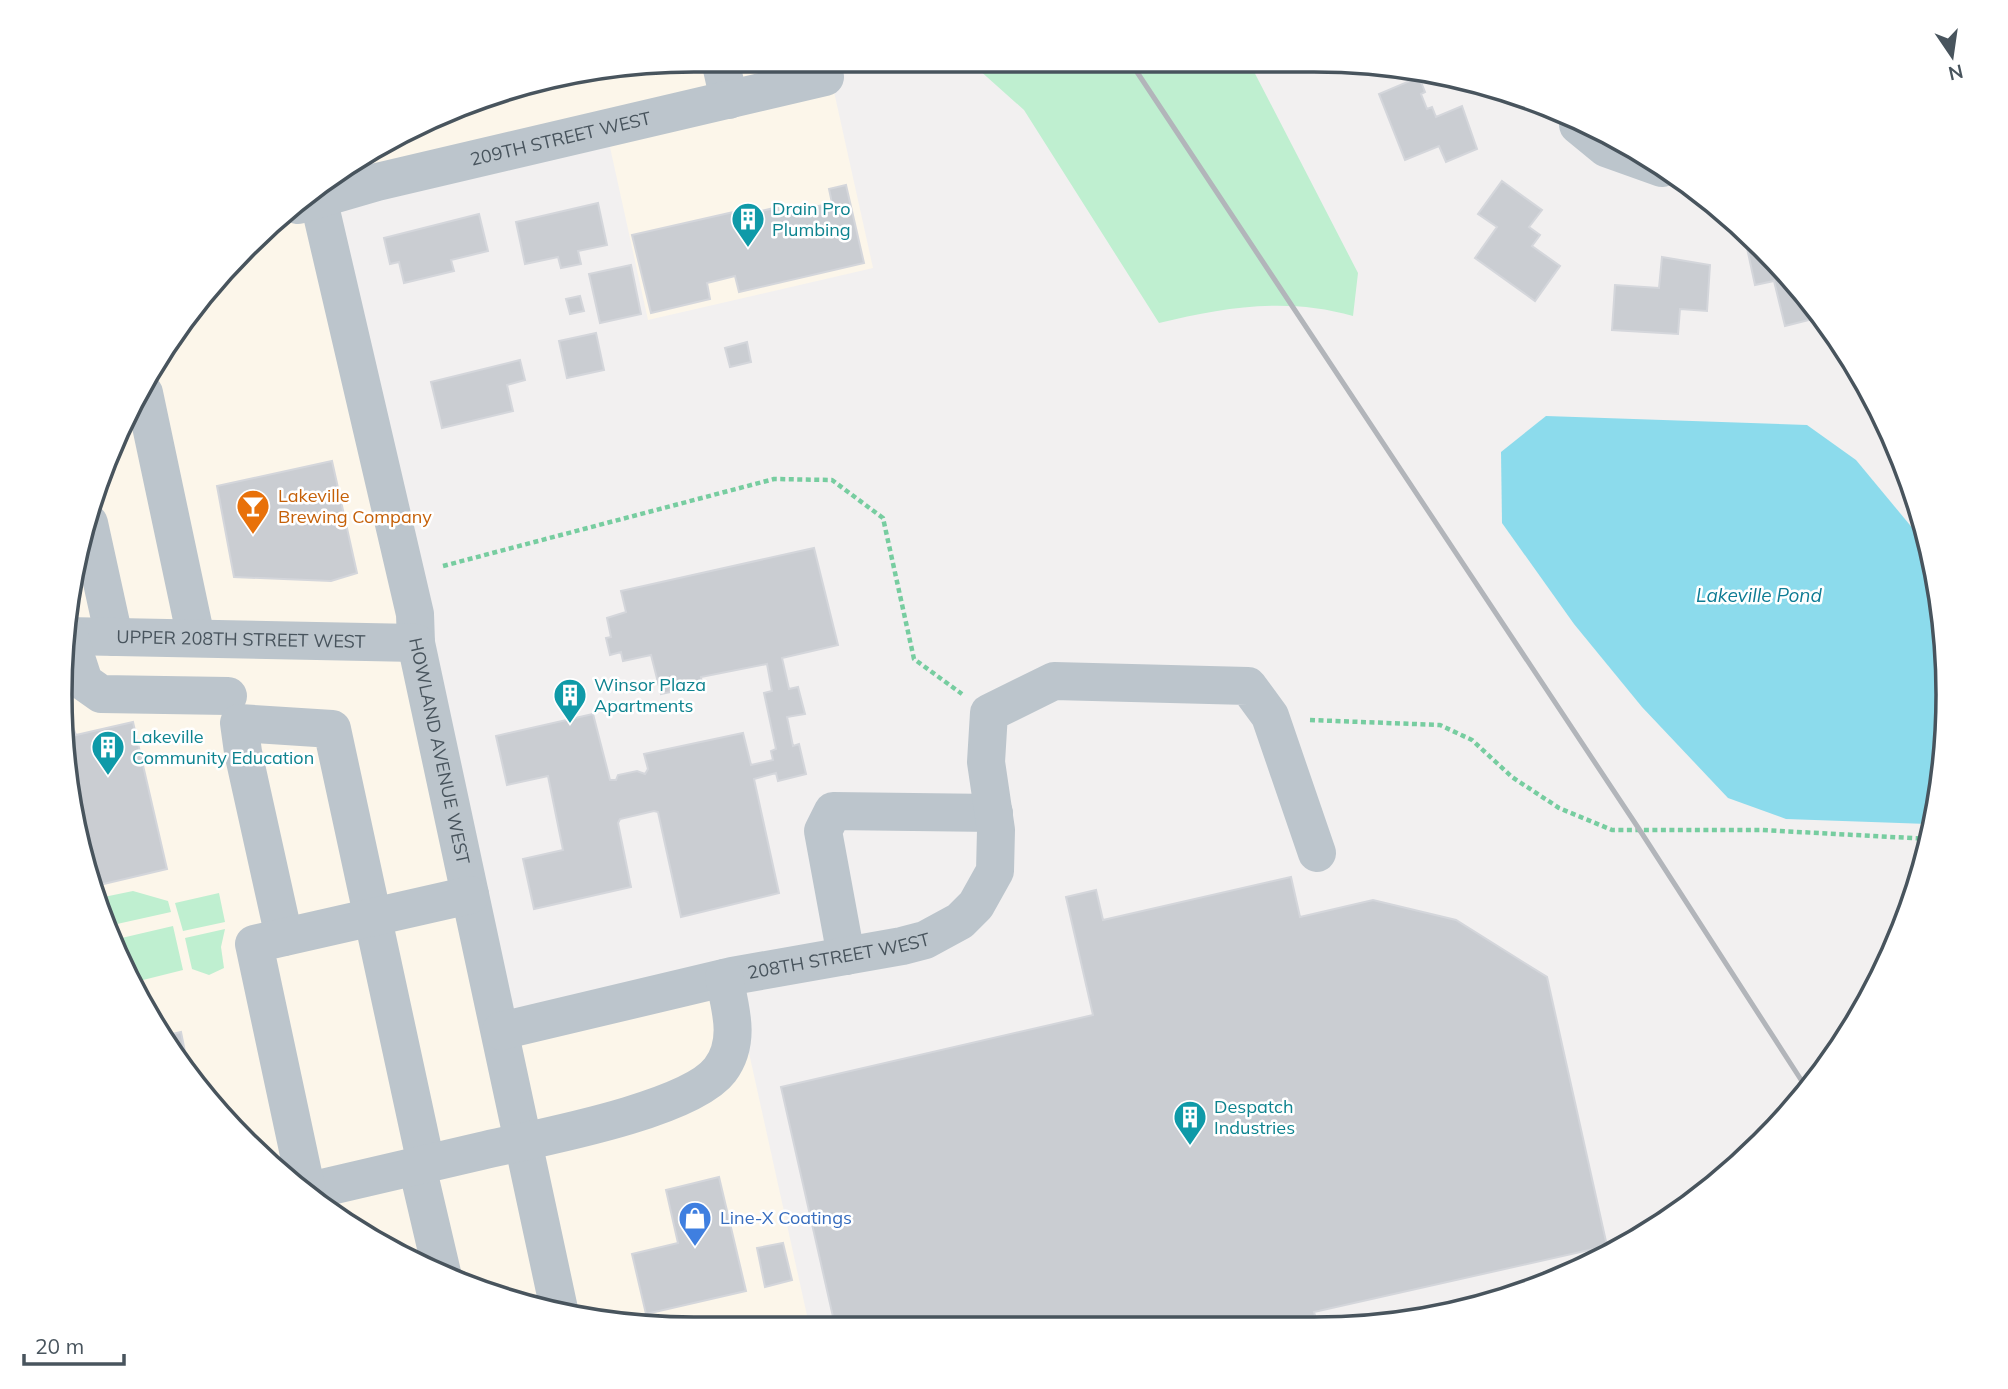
<svg xmlns="http://www.w3.org/2000/svg" width="2008" height="1389" font-family="Mulish,sans-serif">
<rect width="100%" height="100%" fill="#f2f0f0"/>
<path fill="#fcf6ea" d="M694 60H827L873 268 648 320 606 129 319 200 501 1031 732 976 810 1329H694L570 1317 451 1281 341 1222 245 1143 125 976 72 818 65 612 108 451 217 276 342 166 530 81Z"/>
<path fill="#bfefd0" d="M968 60H1248L1358 273 1353 316C1288 297 1224 307 1159 323L1024 110Z
M133 891 168 901 171 912 108 926 99 898Z
M219 893 225 922 183 931 175 903Z
M173 926 183 970 131 983 113 940Z
M225 929 221 947 224 968 209 975 192 969 185 938Z"/>
<path fill="#8cdbec" d="M1546 416 1807 425 1856 460 1929 548 1936 571 1948 695 1936 820 1928 824 1786 819 1728 798 1642 707 1574 624 1502 523 1501 452Z"/>
<path fill="#cacdd2" stroke="#d4d6db" stroke-width="2" d="M1419 77 1425 92 1421 94 1427 109 1432 107 1436 117 1462 106 1477 149 1446 162 1439 146 1405 160 1379 94Z
M1502 181 1542 210 1529 227 1540 235 1532 246 1560 266 1535 301 1475 258 1497 227 1478 214Z
M846 185 864 263 739 292 735 276 707 283 710 299 651 313 632 235 747 209 749 214 778 207 779 215 832 203 829 189Z
M598 203 607 245 578 251 581 264 561 268 558 257 525 264 516 222Z
M479 214 488 251 451 260 454 271 404 283 399 262 390 264 384 238Z
M1761 245 1763 246 1821 317 1785 326 1774 281 1755 285 1747 248Z
M1662 257 1710 265 1707 311 1680 309 1678 334 1612 330 1615 285 1659 288Z
M631 265 641 314 600 323 589 274Z
M580 296 584 311 570 314 566 299Z
M596 333 604 370 567 378 559 341Z
M747 342 751 362 730 367 725 348Z
M520 360 525 380 507 385 513 411 442 428 431 382Z
M332 461 357 573 331 581 234 577 217 486Z
M814 548 838 645 782 658 789 689 798 687 805 714 787 717 793 746 799 744 806 774 778 781 776 773 754 779 779 893 681 917 658 812 654 811 620 819 618 823 631 887 534 909 523 859 563 850 548 776 507 785 496 736 593 714 610 780H616L618 775 637 771 645 774 648 769 644 754 743 733 751 765 773 760 771 751 776 749 764 693 772 691 767 664 701 677 702 685 661 694 651 655 623 661 621 652 610 655 606 638 611 637 607 618 626 612 621 591Z
M68 714 76 735 133 722 167 869 95 886 72 818Z
M1291 877 1300 917 1373 900 1456 920 1547 977 1607 1246 1314 1312 1319 1329 836 1330 781 1087 1093 1015 1066 897 1096 890 1103 920Z
M146 991 148 998 152 1013 137 993Z
M181 1032 187 1062 168 1035Z
M719 1177 746 1291 646 1314 632 1254 678 1243 666 1190Z
M783 1243 792 1280 765 1287 757 1248Z"/>
<g fill="none" stroke-linecap="round" stroke-linejoin="round">
<path stroke="#77cda0" stroke-width="4.5" stroke-dasharray="5 3.5" stroke-linecap="butt" d="M443 566 774 479 832 480 883 518 914 659 962 694
M1310 720 1440 725 1472 740 1512 777 1559 808 1612 830H1761L1930 839"/>
<g stroke="#bcc5cc" stroke-width="38">
<path d="M720 60 729 100"/>
<path d="M1578 125 1606 148 1662 168"/>
<path id="s1" d="M316 189 415 614 416 643 560 1314"/>
<path id="s2" d="M298 205 377 182 825 77"/>
<path d="M144 393 196 638"/>
<path d="M89 523 114 637"/>
<path id="s3" d="M66 636 416 643"/>
<path d="M69 636 84 682 101 694 228 696"/>
<path d="M284 937 243 752 239 723 332 729 426 1164"/>
<path d="M846 956 823 831 833 811 994 813"/>
<path id="s4" d="M501 1031 732 976 902 946 925 940 960 921 976 905 995 871 996 830 986 762 989 713 1054 681 1248 686 1270 716 1317 853"/>
<path d="M417 1166 443 1277"/>
<path d="M305 1192C363 1178 422 1165 481 1151 533 1139 689 1111 720 1070 741 1042 731 1010 724 978"/>
<path d="M307 1192 254 944 470 895"/>
</g>
<path stroke="#b2b5ba" stroke-width="5" d="M1129 60 1639 829 1807 1089"/>
</g>
<defs>
<symbol id="building-pin" viewBox="-11 -11 22 30"><path d="M0 17L-7.5 6A9.5 9.5 0 1 1 7.5 6Z" fill="#0f9aa8" stroke="#fff"/><path d="M-4-6H4V6H1V3H-1V6H-4ZM-2.5-4.3h1.7v1.8h-1.7ZM.8-4.3h1.7v1.8H.8ZM-2.5-1h1.7V.8h-1.7ZM.8-1h1.7V.8H.8Z" fill="#fff"/></symbol>
<symbol id="bar-pin" viewBox="-11 -11 22 30"><path d="M0 17L-7.5 6A9.5 9.5 0 1 1 7.5 6Z" fill="#e8710a" stroke="#fff"/><path d="M-6-5H6L.8 .8V4.5H3.5V6h-7V4.5H-.8V.8Z" fill="#fff"/></symbol>
<symbol id="shop-pin" viewBox="-11 -11 22 30"><path d="M0 17L-7.5 6A9.5 9.5 0 1 1 7.5 6Z" fill="#3f7fe0" stroke="#fff"/><path d="M-5-2.5h2.3a2.7 3.5 0 0 1 5.4 0H5L5.5 6h-11ZM-1.5-2.5h3a1.5 2.3 0 0 0-3 0Z" fill="#fff"/></symbol>
</defs>
<g fill-rule="evenodd">
<use href="#building-pin" x="729" y="200" width="38" height="52"/>
<use href="#bar-pin" x="234" y="487" width="38" height="52"/>
<use href="#building-pin" x="551" y="676" width="38" height="52"/>
<use href="#building-pin" x="89" y="728" width="38" height="52"/>
<use href="#building-pin" x="1171" y="1098" width="38" height="52"/>
<use href="#shop-pin" x="676" y="1199" width="38" height="52"/>
</g>
<g text-anchor="middle" stroke-width="5" stroke-linejoin="round" paint-order="stroke">
<g font-size="18" fill="#48545d" stroke="#fff">
<text dy="6" stroke="none"><textPath href="#s2" startOffset="271">209TH STREET WEST</textPath></text>
<text dy="6" stroke="none"><textPath href="#s3" startOffset="175">UPPER 208TH STREET WEST</textPath></text>
<text dy="6" stroke="none"><textPath href="#s1" startOffset="576">HOWLAND AVENUE WEST</textPath></text>
<text dy="6" stroke="none"><textPath href="#s4" startOffset="346">208TH STREET WEST</textPath></text>
</g>
<g font-size="18" fill="#0d838f" stroke="#fff" text-anchor="start">
<text x="772" y="215">Drain Pro<tspan x="772" dy="21">Plumbing</tspan></text>
<text x="594" y="691">Winsor Plaza<tspan x="594" dy="21">Apartments</tspan></text>
<text x="132" y="743">Lakeville<tspan x="132" dy="21">Community Education</tspan></text>
<text x="1214" y="1113">Despatch<tspan x="1214" dy="21">Industries</tspan></text>
</g>
<g font-size="18" fill="#c56008" stroke="#fff" text-anchor="start">
<text x="278" y="502">Lakeville<tspan x="278" dy="21">Brewing Company</tspan></text>
</g>
<g font-size="18" fill="#366cbe" stroke="#fff" text-anchor="start">
<text x="720" y="1224">Line-X Coatings</text>
</g>
<g font-size="19" font-style="italic" fill="#0e7c94" stroke="#fff">
<text x="1759" y="602">Lakeville Pond</text>
</g>
</g>
<path d="M0 0H2008V1389H0ZM694 72H1314A622 622 0 0 1 1936 694V695A622 622 0 0 1 1314 1317H694A622 622 0 0 1 72 695V694A622 622 0 0 1 694 72Z" fill="#fff" fill-rule="evenodd"/>
<path fill="none" stroke="#48545d" stroke-width="3.5" d="M694 72H1314A622 622 0 0 1 1936 694V695A622 622 0 0 1 1314 1317H694A622 622 0 0 1 72 695V694A622 622 0 0 1 694 72Z"/>
<g transform="translate(1952 56) rotate(167)" stroke="#ffffff" stroke-width="5" paint-order="stroke">
<path d="M0-5L12 26L0 18L-12 26Z" fill="#48545d"/>
<text y="-10" font-size="19" font-weight="bold" text-anchor="middle" fill="#48545d">N</text>
</g>
<path d="M24 1354v10h100v-10" fill="none" stroke="#48545d" stroke-width="3.5"/>
<text x="35" y="1354" font-size="21" fill="#48545d" stroke="#ffffff" stroke-width="5" paint-order="stroke">20 m</text>
</svg>
